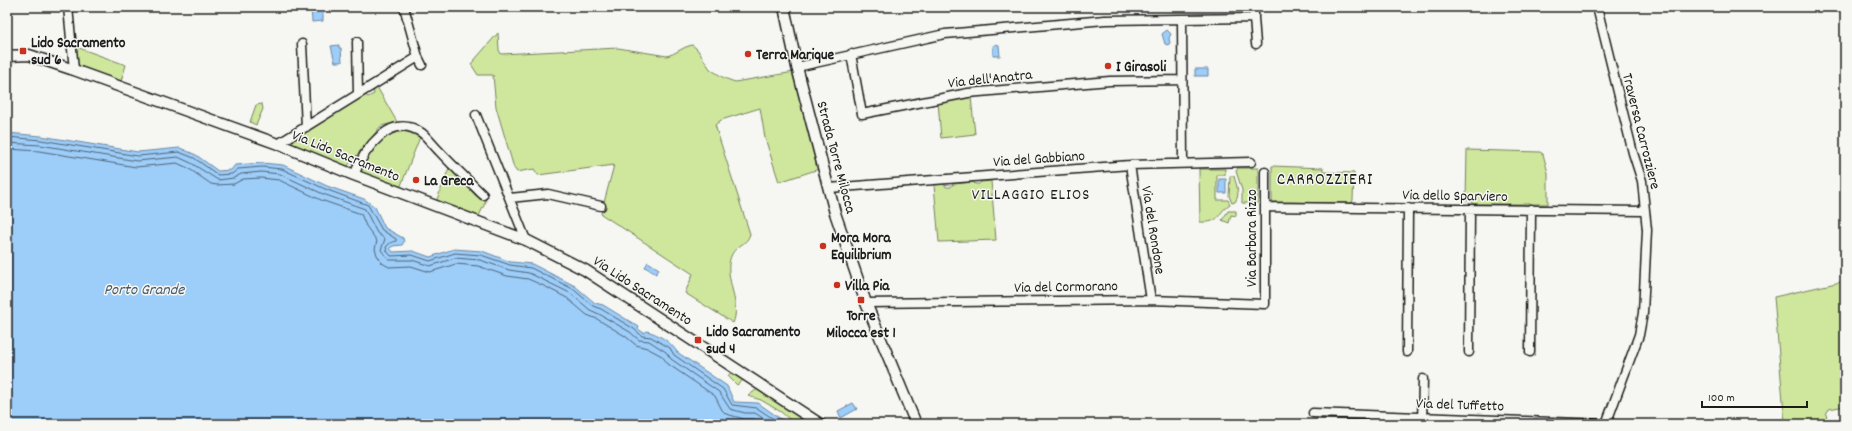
<svg xmlns="http://www.w3.org/2000/svg" width="1852" height="431" font-family="Dekko,sans-serif">
<rect width="100%" height="100%" fill="#f6f6f2"/>
<filter id="ink" filterUnits="userSpaceOnUse"><feTurbulence type="fractalNoise" baseFrequency=".025" numOctaves="2"/><feDisplacementMap in="SourceGraphic" scale="8" xChannelSelector="R" yChannelSelector="G"/><feConvolveMatrix kernelMatrix="1 2 1 2 8 2 1 2 1" color-interpolation-filters="sRGB"/></filter>
<g filter="url(#ink)">
<path fill="#cee79d" stroke="#75825c" d="M498 33 499 50 501 54 618 48 667 56C676 54 682 47 692 45L697 49 710 69 724 78 735 82 794 72 819 169 779 182 765 138 760 108 721 120 715 125 750 234C746 248 732 243 729 264 727 283 741 305 733 323L685 293 693 274 601 214 614 165 538 175 534 169 517 172 514 168 496 107 493 75H478L471 64Z
M79 48 126 65 121 81 79 66 76 64 75 50Z
M377 87 397 122 381 126 347 167 290 143V140L364 94 368 97 374 94 373 89Z
M971 97 975 134 941 138 938 102Z
M262 104 263 109 256 125 250 122 256 105Z
M402 130 420 137 400 188 360 174 363 162 384 135Z
M1467 150 1540 152 1543 154 1548 173V204H1473L1472 199 1466 201Z
M1272 166 1323 168V172L1354 173 1353 200 1352 203 1272 202Z
M449 168 476 196 486 201 478 218 436 202Z
M1238 168H1258V203H1242V190L1236 171Z
M1199 169H1225V175H1217V200H1228L1230 204C1215 215 1222 223 1200 222Z
M1230 176H1234C1236 185 1241 194 1235 202L1232 203 1229 196Z
M991 181 996 240 939 242 934 185 944 184 946 187H951L953 184 973 182 975 184H979L981 182Z
M1228 211H1236V216L1231 215 1229 223 1222 220Z
M1845 281V406L1829 409 1826 414 1828 424H1785L1774 297Z
M733 370 746 378 737 385 728 376Z
M760 387 815 424H795L781 412 761 400 748 396Z"/>
<path fill="#9dcdf9" stroke="#6986a1" d="M311 7H323V21L312 22Z
M1167 30 1171 34 1169 38 1170 43 1168 45 1165 44 1162 34Z
M996 44 999 45 1000 56H993V46Z
M339 45V48H341L342 62H335L331 46Z
M1195 69H1208V76H1195Z
M7 133 41 136 138 152 180 148 196 155 218 171 231 170 235 165 262 163 283 165 327 186 364 199 375 207 385 228 403 238 404 242 402 245 393 246 390 248 393 252 413 251 430 257 454 249 482 251 511 262 532 264 575 286 595 303 603 305 639 327 638 329 644 333 647 331C658 334 671 342 677 352L727 386 734 402 758 403 788 424H7Z
M1219 179H1226V193H1219Z
M648 262 659 269 656 274 645 267Z
M853 403 857 409 841 418 838 411Z"/>
<g fill="none" stroke-linecap="round" stroke-linejoin="round">
<path stroke="#506374" stroke-width="1" d="M7 137 41 140 138 156 179 152 194 158 218 175 232 174 238 169 262 167 282 169 325 189 368 205 382 230 396 239V241L390 243 386 247 387 251 391 256 412 255 430 261 455 253 481 255 510 265 531 268 573 289 593 306 601 309 634 329 642 336 651 337 670 348 674 355 723 389 732 405 757 408 781 424
M7 143 40 145 137 161 178 157 191 163 218 180 234 178 241 174 261 172 280 174 323 194 365 209 377 233 385 239 381 250 389 260H412L430 266 455 258 480 260 509 270 529 273 570 293 590 310 599 314 630 332 639 340 649 341 666 352 671 359 719 392 730 409 745 413H755L772 424
M7 149 39 151 136 167 177 163 188 168 211 184 217 185 234 184 243 179 261 178 279 180 321 200 361 214 366 226 377 241 375 249 377 255 382 263 389 267 411 266 430 272 456 264 478 266 507 276 528 279 544 286 567 298 587 315 597 319 625 336 636 345 647 348 662 356 668 364 715 396 722 410 726 414 744 419H754L762 424"/>
<defs>
<path id="minor" d="M68 7 74 70
M1597 7 1633 153 1642 181 1647 230 1643 313 1639 335 1606 424
M1254 18 1256 44
M1182 19 1183 163
M357 42 358 94
M302 44 306 127
M851 54 862 114 968 93 1110 81 1182 80
M418 57 422 65
M797 67 945 34 1105 20 1254 18V7
M476 115 526 240
M278 144 418 57 404 7
M1130 165 1151 300
M354 175C364 150 390 111 422 133 428 138 433 145 439 151 453 166 468 180 483 195
M829 188 1130 165 1251 162
M510 198 548 194 601 206
M1265 207 1645 211
M866 303 1151 300 1265 304V172
M1407 352 1408 208
M1469 352 1470 209
M1530 352 1531 209
M1313 413 1606 424
M1422 424 1423 379"/>
<path id="tertiary" d="M784 7 797 67 835 213 866 303 916 424
M7 56 29 55 74 70 278 144 354 175 526 240 585 270 820 424"/>
</defs>
<use href="#minor" stroke="#1c1c1c" stroke-width="11"/>
<use href="#tertiary" stroke="#1c1c1c" stroke-width="13"/>
<use href="#minor" stroke="#f6f6f2" stroke-width="8"/>
<use href="#tertiary" stroke="#f6f6f2" stroke-width="10"/>
</g>
</g>
<g fill="#c8321e" stroke="#f6f6f2" stroke-width="1.5">
<rect x="19" y="47" width="8" height="8" rx="2"/>
<circle cx="748" cy="54" r="4"/>
<circle cx="1108" cy="66" r="4"/>
<circle cx="416" cy="180" r="4"/>
<circle cx="823" cy="246" r="4"/>
<circle cx="837" cy="285" r="4"/>
<rect x="857" y="296" width="8" height="8" rx="2"/>
<rect x="694" y="336" width="8" height="8" rx="2"/>
</g>
<g text-anchor="middle" stroke-width="3" stroke-linejoin="round" paint-order="stroke">
<g font-size="15" font-weight="bold" fill="#1c1c1c" stroke="#f6f6f2" text-anchor="start">
<text x="31" y="47">Lido Sacramento<tspan x="31" dy="17">sud 6</tspan></text>
<text x="756" y="59">Terra Marique</text>
<text x="1116" y="71">I Girasoli</text>
<text x="424" y="185">La Greca</text>
<text x="831" y="242">Mora Mora<tspan x="831" dy="17">Equilibrium</tspan></text>
<text x="845" y="290">Villa Pia</text>
<text x="861" y="320" text-anchor="middle">Torre<tspan x="861" dy="17">Milocca est 1</tspan></text>
<text x="706" y="336">Lido Sacramento<tspan x="706" dy="17">sud 4</tspan></text>
</g>
<g font-size="15" fill="#1c1c1c" stroke="#f6f6f2">
<text transform="translate(990 78) rotate(-6)" y="5">Via dell'Anatra</text>
<text transform="translate(1642 131) rotate(76)" y="5">Traversa Carrozziere</text>
<text transform="translate(346 155) rotate(22)" y="5">Via Lido Sacramento</text>
<text transform="translate(837 157) rotate(75)" y="5">Strada Torre Milocca</text>
<text transform="translate(1039 158) rotate(-4)" y="5">Via del Gabbiano</text>
<text transform="translate(1455 195) rotate(1)" y="5">Via dello Sparviero</text>
<text transform="translate(1154 230) rotate(81)" y="5">Via del Rondone</text>
<text transform="translate(1251 238) rotate(-90)" y="5">Via Barbara Rizzo</text>
<text transform="translate(1066 286) rotate(-1)" y="5">Via del Cormorano</text>
<text transform="translate(643 290) rotate(33)" y="5">Via Lido Sacramento</text>
<text transform="translate(1460 404) rotate(2)" y="5">Via del Tuffetto</text>
</g>
<g font-size="16" letter-spacing="1" fill="#1c1c1c" stroke="#f6f6f2">
<text x="1031" y="199">VILLAGGIO ELIOS</text>
</g>
<g font-size="16" font-style="italic" fill="#495a69" stroke="#f6f6f2">
<text x="144" y="294">Porto Grande</text>
</g>
<g font-size="17" letter-spacing="1" fill="#1c1c1c" stroke="#f6f6f2">
<text x="1325" y="184">CARROZZIERI</text>
</g>
</g>
<rect width="1852" height="431" fill="none" stroke="#f6f6f2" stroke-width="24"/>
<rect x="12" y="12" width="1828" height="407" fill="none" stroke="#1c1c1c" stroke-width="1.5" filter="url(#ink)"/>
<path d="M1702 401v6h105v-6" fill="none" stroke="#1c1c1c" stroke-width="2"/>
<text x="1708" y="401" font-size="12" fill="#1c1c1c" stroke="#f6f6f2" stroke-width="3" paint-order="stroke">100 m</text>
</svg>
